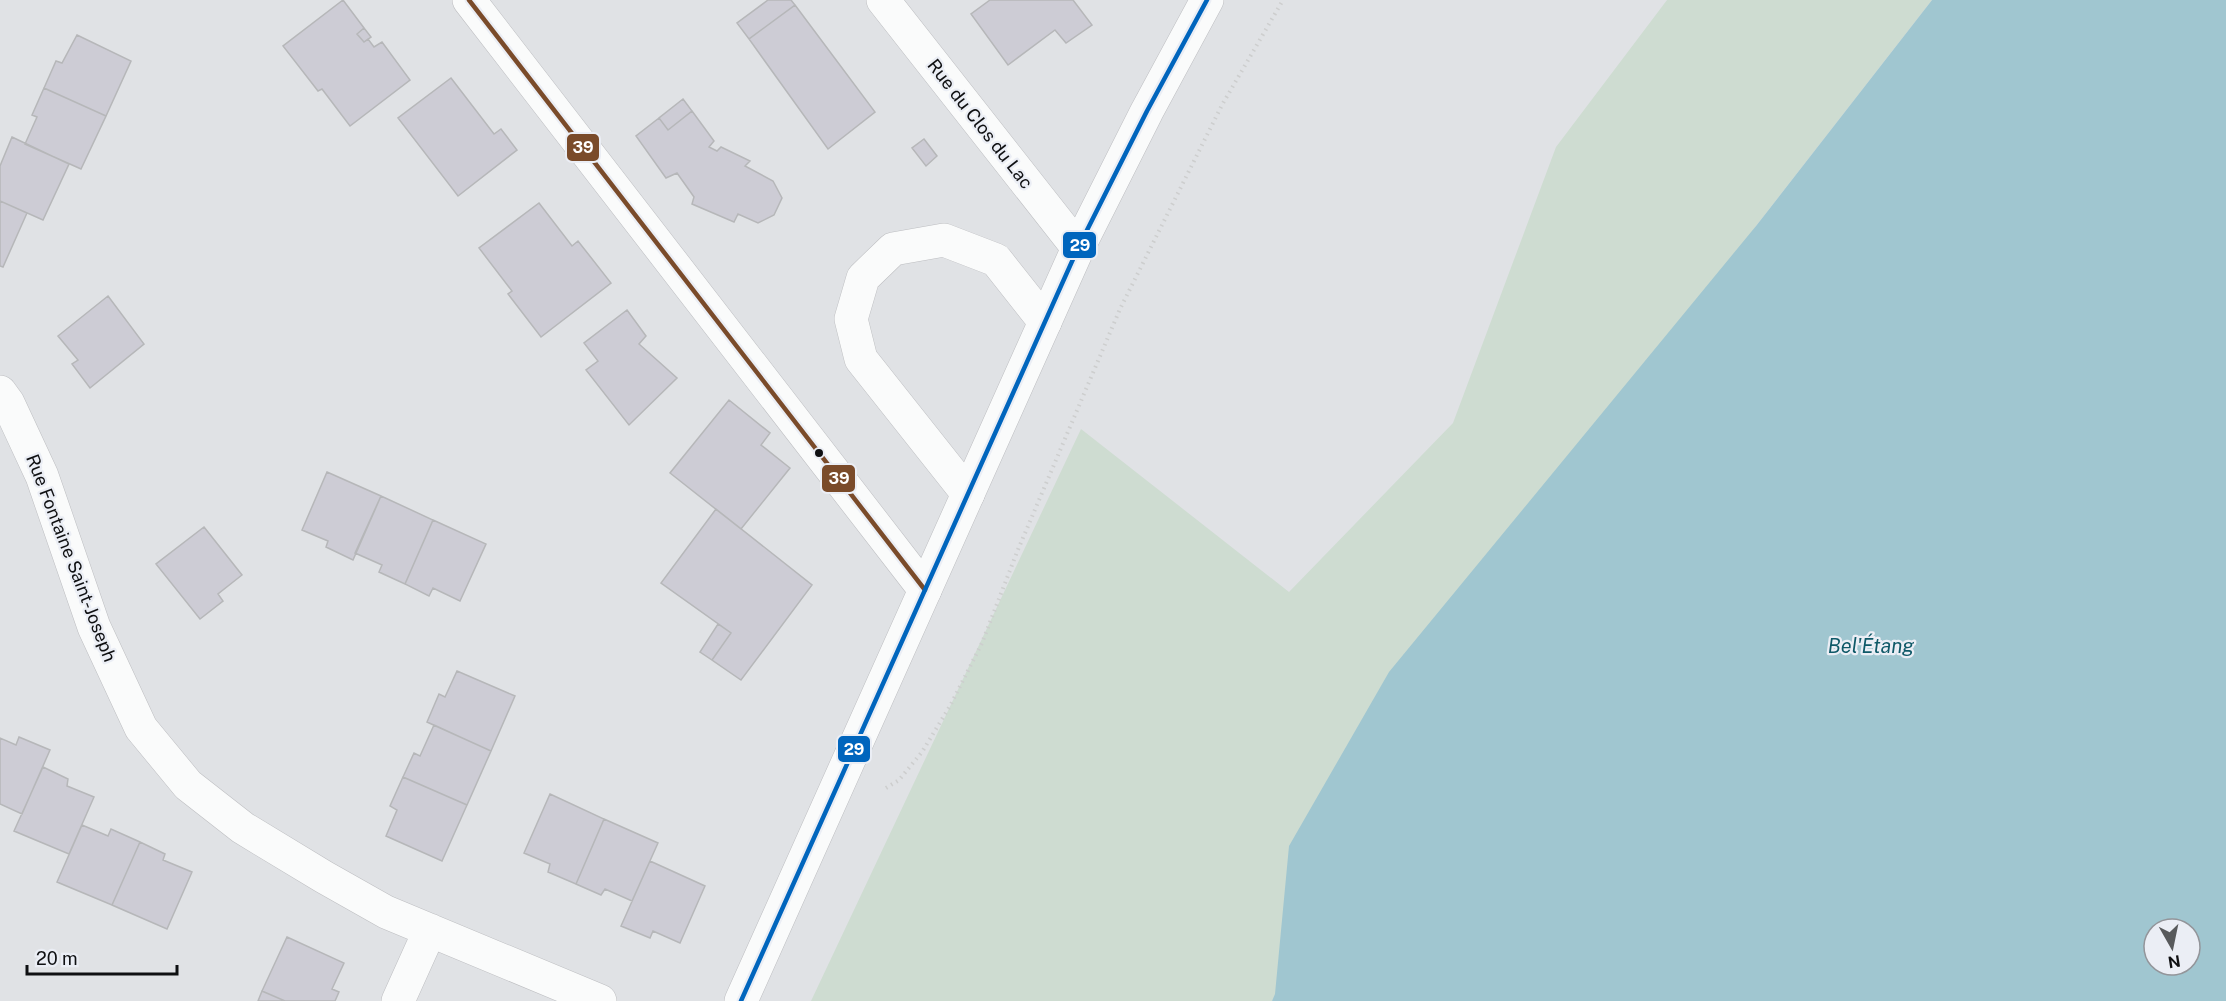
<svg xmlns="http://www.w3.org/2000/svg" width="2226" height="1001" font-family="'Public Sans',sans-serif">
<rect width="100%" height="100%" fill="#e0e2e5"/>
<path fill="#cedcd1" d="M1667 0H1932L1756 226 1272 1001H811L1081 429 1289 592 1453 423 1556 147Z"/>
<path fill="#a0c6d0" fill-rule="evenodd" d="M1932 0H2226V1001H1272L1275 994 1289 846 1389 672 1756 226ZM2154 929H2190V965H2154Z"/>
<path fill="#cdccd5" stroke="#b6b7b9" stroke-width="1.5" d="M343 0 364 28 357 34 364 42 368 39 374 47 382 42 410 80 350 126 322 89 318 91 283 46Z
M768 0H791L795 5 749 39 737 23Z
M990 0H1073L1092 25 1066 43 1055 30 1008 65 971 14Z
M795 5 875 112 828 149 749 39Z
M364 28 371 37 364 42 357 34Z
M77 35 131 61 106 116 44 88 56 61 62 63Z
M451 78 494 134 501 129 517 150 458 196 398 118Z
M44 88 106 116 81 169 25 144 37 117 32 115Z
M683 99 692 111 668 130 659 118Z
M692 111 714 141 709 147 717 151 721 147 750 161 745 166 773 181 782 198 774 215 758 223 738 214 734 222 692 204 694 197 677 173 666 178 636 136 659 118 668 130Z
M12 137 69 164 43 220 0 201V166Z
M924 139 937 156 926 166 912 148Z
M0 201 27 213 3 267 0 266Z
M539 203 572 246 578 241 611 283 541 337 508 294 512 291 479 248Z
M108 296 144 344 90 388 72 364 78 360 58 336Z
M627 310 646 336 639 344 677 378 629 425 586 370 598 361 584 343Z
M729 400 770 433 761 445 790 468 741 529 670 473Z
M327 472 381 496 353 560 326 547 328 541 302 530Z
M381 496 433 520 405 584 379 572 382 565 355 553Z
M716 509 812 585 741 680 712 660 731 633 661 583Z
M433 520 486 544 460 601 433 588 429 596 405 584Z
M204 527 242 575 218 594 223 601 200 619 156 564Z
M718 624 731 633 712 660 700 652Z
M457 671 515 696 491 751 427 722 439 694 445 697Z
M434 725 491 751 467 805 403 777 414 753 420 756Z
M19 737 50 750 22 814 0 804V738L16 745Z
M43 767 68 779 67 786 94 797 69 854 14 831Z
M403 777 467 805 442 861 386 836 397 810 390 806Z
M550 794 604 819 576 884 548 872 550 864 524 853Z
M604 819 658 843 632 901 605 889 601 895 576 884Z
M82 825 108 836 111 829 140 842 112 905 57 882Z
M140 842 165 854 163 860 192 872 167 929 112 905Z
M650 861 705 886 680 943 653 931 650 938 621 926Z
M287 937 344 963 332 989 339 992 335 1001H285L262 991Z
M262 991 285 1001H258Z"/>
<g fill="none" stroke-linecap="round" stroke-linejoin="round">
<defs>
<path id="street" d="M469 0 925 590
M883 0 1078 248
M0 392 8 403 42 476 94 627 141 728 188 785 243 828 324 877 386 912 600 1001
M968 494 861 359 851 319 863 278 893 249 944 240 996 260 1045 322
M398 1001 430 930"/>
<path id="secondary" d="M741 1001 1078 248 1147 111 1207 0"/>
</defs>
<use href="#street" stroke="#bdbec1" stroke-width="34"/>
<use href="#secondary" stroke="#bdbec1" stroke-width="34"/>
<path stroke="#cdcece" stroke-width="4" stroke-dasharray="1.5 4.5" stroke-linecap="butt" d="M886 788 899 780 922 752 950 706 982 643 1017 552 1120 309 1222 105 1283 0"/>
<use href="#street" stroke="#fafbfb" stroke-width="33"/>
<use href="#secondary" stroke="#fafbfb" stroke-width="33"/>
<defs>
<path id="bus-1" d="M469 0 925 590"/>
<path id="bus-2" d="M741 1001 1078 248 1147 111 1207 0"/>
</defs>
<use href="#bus-1" stroke="#ebeef5" stroke-width="9"/>
<use href="#bus-2" stroke="#ebeef5" stroke-width="9"/>
<use href="#bus-1" stroke="#7a4b2a" stroke-width="4.5"/>
<use href="#bus-2" stroke="#0065bd" stroke-width="4.5"/>
</g>
<circle fill="#0f1012" stroke="#ebeef5" stroke-width="2" cx="819" cy="453" r="5"/>
<g text-anchor="middle" stroke-width="4.5" stroke-linejoin="round" paint-order="stroke">
<g font-size="18" fill="#0f1012" stroke="#ebeef5">
<text transform="translate(980 124) rotate(52)" y="6">Rue du Clos du Lac</text>
<text transform="translate(71 558) rotate(69)" y="6">Rue Fontaine Saint-Joseph</text>
</g>
<g font-size="20" font-style="italic" fill="#0f5968" stroke="#ebeef5">
<text x="1871" y="653">Bel'Étang</text>
</g>
</g>
<g stroke="#ebeef5" stroke-width="2">
<rect x="566" y="133" width="34" height="29" rx="6" fill="#7a4b2a"/>
<rect x="1062" y="231" width="35" height="28" rx="6" fill="#0065bd"/>
<rect x="821" y="464" width="35" height="29" rx="6" fill="#7a4b2a"/>
<rect x="837" y="735" width="34" height="28" rx="6" fill="#0065bd"/>
</g>
<g font-size="16" text-anchor="middle" font-weight="bold" fill="#fff">
<text x="583" y="153">39</text>
<text x="1080" y="251">29</text>
<text x="839" y="484">39</text>
<text x="854" y="755">29</text>
</g>
<g transform="translate(2172 947) rotate(171)"><circle r="28" fill="#ebeef5" stroke="#93959a" stroke-width="1.5"/>
<path d="M0-4.5L10 22L0 15L-10 22Z" fill="#585a5c"/>
<text y="-9" font-size="16" font-weight="bold" text-anchor="middle" fill="#0f1012">N</text>
</g>
<path d="M27 965v9h150v-9" fill="none" stroke="#0f1012" stroke-width="3"/>
<text x="36" y="965" font-size="18" fill="#0f1012" stroke="#ebeef5" stroke-width="4.5" paint-order="stroke">20 m</text>
</svg>
